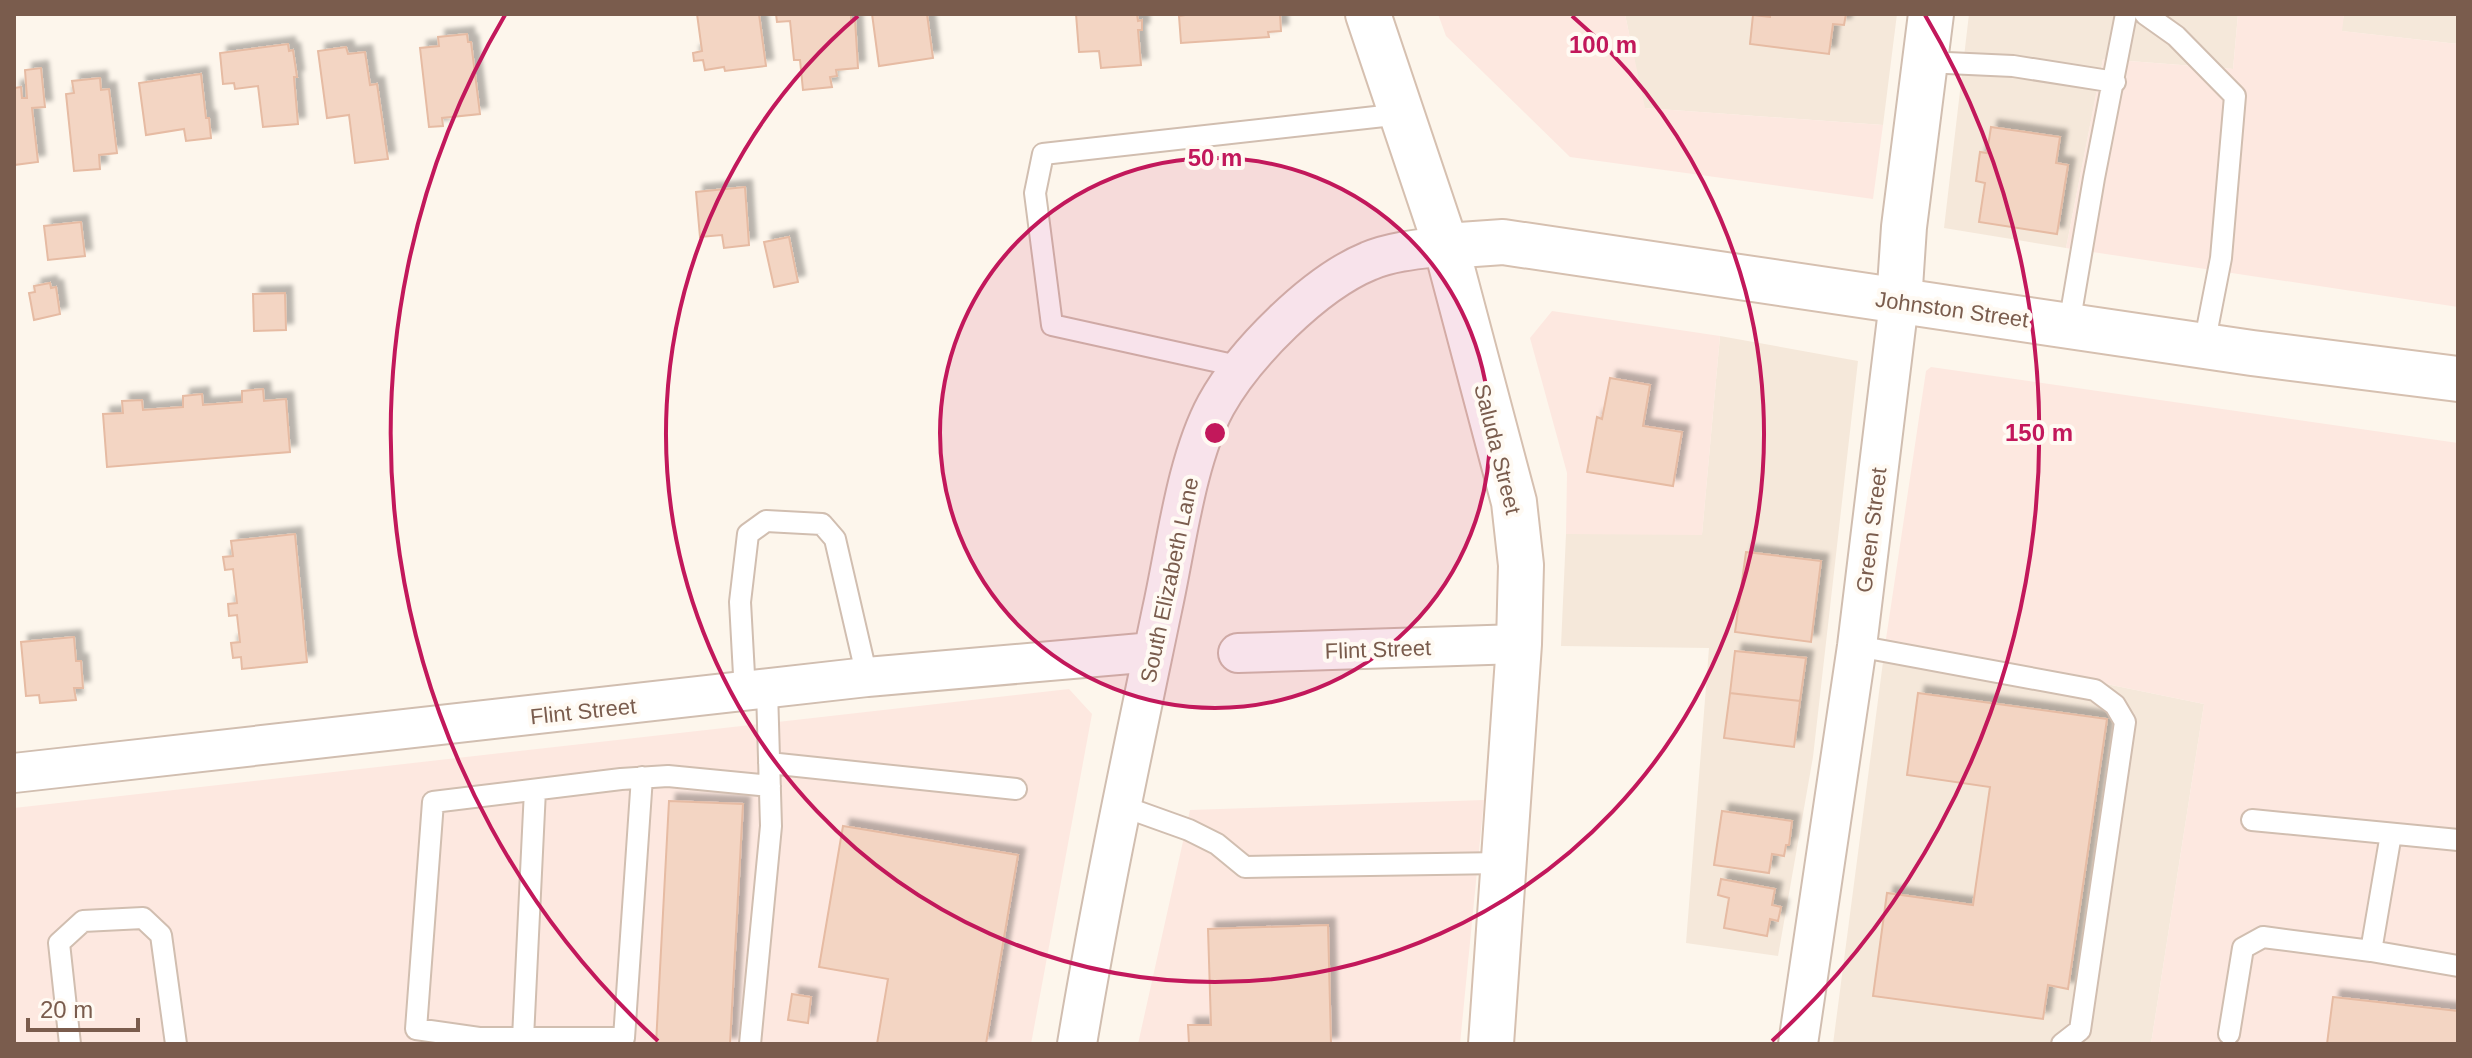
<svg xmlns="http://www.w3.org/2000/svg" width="2472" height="1058" font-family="Helvetica,sans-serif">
<defs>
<filter id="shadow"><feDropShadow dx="7" dy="-7" stdDeviation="2" flood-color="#0004"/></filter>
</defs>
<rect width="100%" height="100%" fill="#fdf6ec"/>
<path fill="#f5e8da" d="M1625 14H1897L1883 125 1644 108Z
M1969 14H2238L2233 69 2103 59 2066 248 1944 228Z
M2344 14H2458V44L2341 31Z
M1720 336 1858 361 1813 757 1778 956 1686 943 1709 648 1561 646 1566 534H1702Z
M1886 639 2204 704 2151 1044H1833Z"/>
<path fill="#fde8e0" d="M1438 14H1625L1645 108 1883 125 1873 199 1570 157 1446 36Z
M2238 14H2344L2342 31 2458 44V307L2066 248 2103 59 2233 69Z
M1552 311 1720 336 1702 535 1566 534 1567 473 1530 338Z
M1931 367 2458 443V1044H2151L2204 704 1886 639 1926 371Z
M1069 689 1092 714 1031 1044H14V808Z
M1484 800 1460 1044H1138L1190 810Z"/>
<path fill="#f3d5c3" stroke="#e6bba3" stroke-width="2" filter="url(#shadow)" d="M697 14H759L766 66 725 71 724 67 705 70 703 60 694 61 693 53 702 51Z
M776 14H851V19H855L858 68 836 70 837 76 830 77 832 87 803 90 800 60H794L790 21 777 22Z
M872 14H927L933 58 879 66Z
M1076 14H1137L1138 21 1142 20V30H1138L1141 65 1101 68 1099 51 1079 52Z
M1191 14H1280L1281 31 1268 32 1269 37 1181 43 1179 16Z
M1770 14H1846L1844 25 1833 24 1829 54 1750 44 1753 15 1770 17Z
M467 34 468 42H471L480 114 442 118 443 126 429 127 420 48 439 46 438 37Z
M288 44 289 51 293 50 297 77H294L298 124 263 127 258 86 235 89 234 83 223 84 220 53Z
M346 47 348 54 365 52 370 85 377 84 388 159 355 163 349 115 327 118 318 51Z
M41 68 45 107 32 108 38 162 14 165V88L21 87 22 98H27L25 70Z
M201 74 206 118H209L211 138 186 141 184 129 146 135 139 83Z
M100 78 101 90 109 89 117 153 99 155 100 169 74 171 66 94 74 93 72 81Z
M1991 127 2060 137 2056 163 2068 165 2057 234 1979 222 1985 183 1976 181 1980 152 1987 153Z
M745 187 749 245 724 248 722 235 700 237 696 192Z
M81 222 85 256 48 260 44 226Z
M789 237 798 282 774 287 764 242Z
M50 283 51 288 56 287 60 314 34 320 29 293 35 292 34 286Z
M285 293 286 330 254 331 253 294Z
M1610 378 1650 385 1643 426 1682 432 1673 486 1587 472 1597 417 1602 419Z
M263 389 264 401 286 399 290 452 107 467 103 414 123 413 122 401 142 400 143 410 183 407V396L202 394 203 405 242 402V391Z
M295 534 307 662 242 669 241 657 233 658 231 643 240 642 237 615 229 616 228 604 237 603 233 569 225 570 223 557 233 556 231 541Z
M1746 552 1821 561 1811 642 1735 632Z
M74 637 76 661H81L83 688H74L76 700 40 703 39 695 26 696 21 642Z
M1735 651 1806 658 1800 701 1730 693Z
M1730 693 1800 701 1794 747 1724 738Z
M1918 693 2107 719 2068 989 2048 985 2043 1019 1873 996 1887 893 1973 905 1990 787 1907 775Z
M669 801 743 804 730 1044H656Z
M1722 811 1792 821 1789 845H1786L1784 856 1772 854 1769 873 1714 865Z
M843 826 1018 855 986 1044H877L888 979 819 967Z
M1721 879 1775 889 1772 905 1781 907 1778 921 1770 919 1767 936 1724 928 1729 898 1718 895Z
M1328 925 1331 1044H1189L1188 1025H1211L1208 929Z
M792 994 811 997 808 1023 788 1020Z
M2333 997 2458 1011V1044H2327Z"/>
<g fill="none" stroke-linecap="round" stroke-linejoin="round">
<defs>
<path id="service" d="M2145 14 2176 36 2235 96 2221 258 2204 345
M1925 62 2013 66 2115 82
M2069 325 2094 178 2126 14
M1242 367 1052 325 1035 193 1043 154 1402 114
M1857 646 2095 690 2115 705 2125 722 2080 1030 2062 1044
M745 693 740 602 748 534 766 521 822 524 835 539 867 677
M769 763 1016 789
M642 777 624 1038H479L416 1029 433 802 621 779 668 776 770 786
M1122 806 1189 830 1217 844 1245 867 1503 863
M2252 820 2458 840
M2371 951 2458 966
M2229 1034 2243 948 2263 937 2371 951 2391 834
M523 1038 535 790
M70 1044 59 943 83 921 143 918 161 935 176 1044
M750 1044 771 826 767 690"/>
<path id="minor" d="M1238 653 1519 644
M14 773 867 677 1153 652
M1077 1044C1101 899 1132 754 1162 610 1176 547 1186 460 1216 405 1244 354 1315 283 1369 261 1392 251 1421 249 1446 246
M1798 1044 1857 646 1899 302"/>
<path id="tertiary" d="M1899 302 1904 227 1931 14"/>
<path id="secondary" d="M1368 14 1446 246 1514 502 1521 565 1519 644 1491 1044
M1446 246 1503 242 2252 353 2458 379"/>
</defs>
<use href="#service" stroke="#d1beb0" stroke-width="24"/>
<use href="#minor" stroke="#d1beb0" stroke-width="42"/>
<use href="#tertiary" stroke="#d1beb0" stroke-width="48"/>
<use href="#secondary" stroke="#d6c0b0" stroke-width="48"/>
<use href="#service" stroke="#fff" stroke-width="20"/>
<use href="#minor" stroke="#fff" stroke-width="38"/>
<use href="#tertiary" stroke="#fff" stroke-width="44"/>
<use href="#secondary" stroke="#fff" stroke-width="44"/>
</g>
<circle cx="1215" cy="433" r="275" fill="#c2185b" fill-opacity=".12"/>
<g fill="none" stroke="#c2185b" stroke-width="4">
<circle cx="1215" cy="433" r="275"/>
<path d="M1572 16A549 549 0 1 1 858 16"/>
<path d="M658 1041A824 824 0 0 1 505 15M1925 15A824 824 0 0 1 1772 1041"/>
</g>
<g text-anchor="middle" stroke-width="8" stroke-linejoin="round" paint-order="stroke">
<g font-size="22" fill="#7a5c4d" stroke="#fffaf3">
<text transform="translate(1952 309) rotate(8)" y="8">Johnston Street</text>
<text transform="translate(1498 449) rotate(76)" y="8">Saluda Street</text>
<text transform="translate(1871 530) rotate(-83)" y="8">Green Street</text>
<text transform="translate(1169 580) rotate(-78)" y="8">South Elizabeth Lane</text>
<text transform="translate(1378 649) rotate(-2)" y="8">Flint Street</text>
<text transform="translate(583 711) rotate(-6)" y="8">Flint Street</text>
</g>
</g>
<circle cx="1215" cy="433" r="12" fill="#c2185b" stroke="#fffaf3" stroke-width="4"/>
<g font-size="24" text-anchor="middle" font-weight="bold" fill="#c2185b" stroke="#fffaf3" stroke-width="8" stroke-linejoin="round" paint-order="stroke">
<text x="1603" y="53">100 m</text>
<text x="1215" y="166">50 m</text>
<text x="2039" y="441">150 m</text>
</g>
<rect width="2472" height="1058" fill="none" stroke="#7a5c4d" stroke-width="32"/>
<path d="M28 1018v12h110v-12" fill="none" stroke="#7a5c4d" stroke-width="4"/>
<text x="40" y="1018" font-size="24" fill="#7a5c4d" stroke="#fffaf3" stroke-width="6" paint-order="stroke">20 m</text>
</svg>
